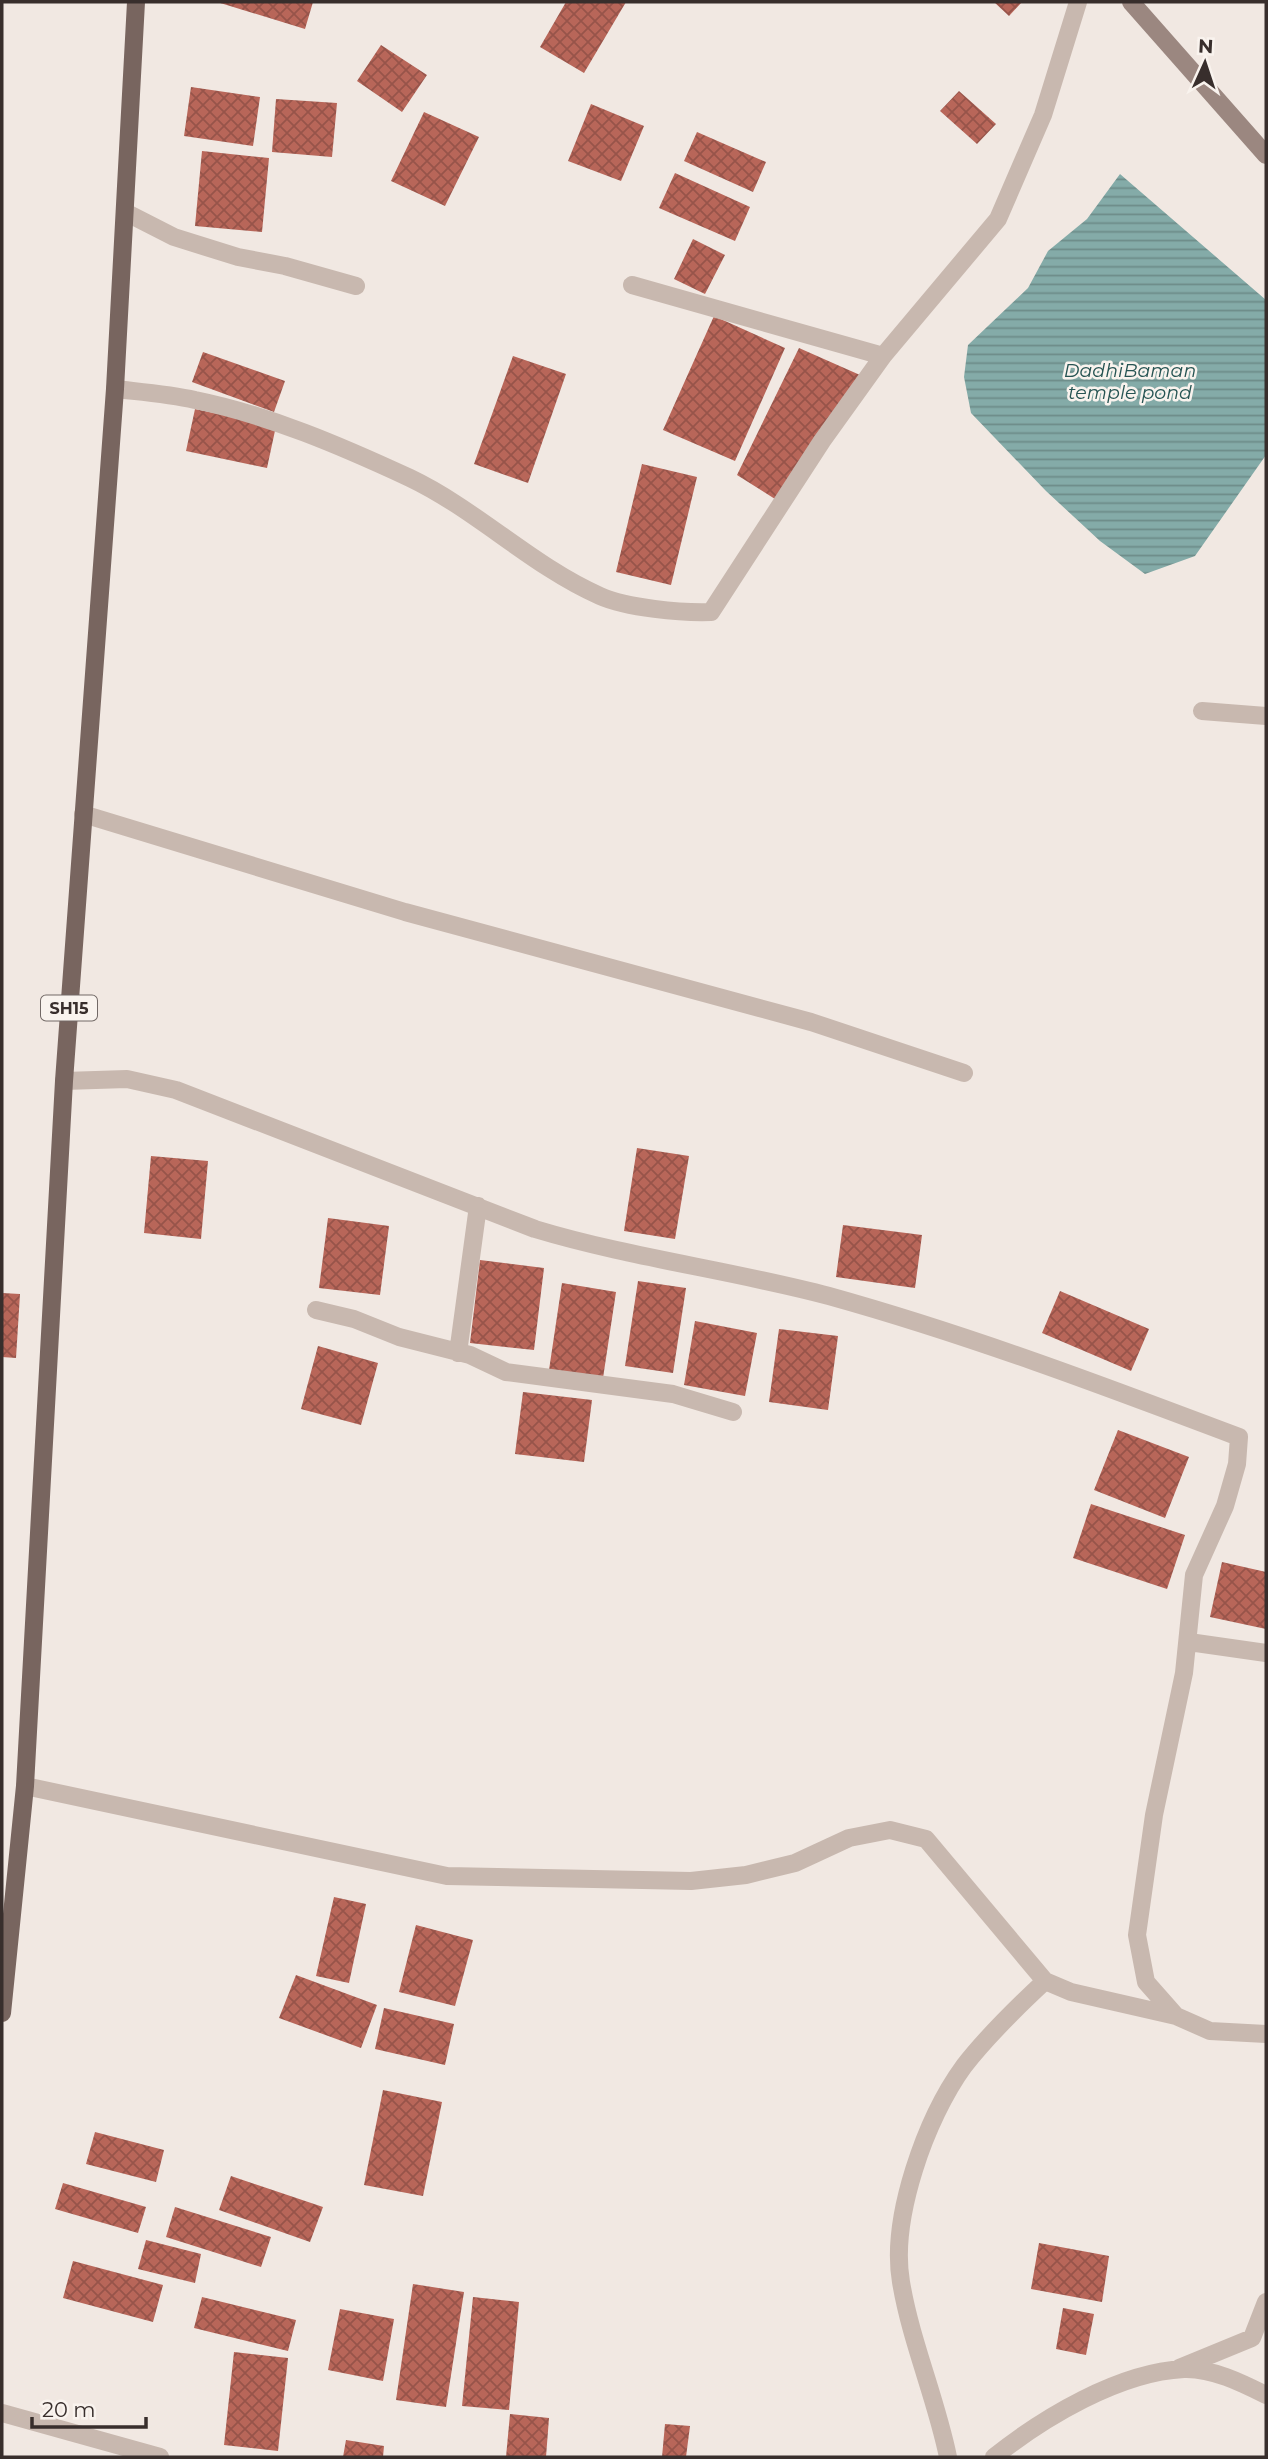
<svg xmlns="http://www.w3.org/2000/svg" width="1268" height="2459" font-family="Montserrat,sans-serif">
<defs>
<pattern id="water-rules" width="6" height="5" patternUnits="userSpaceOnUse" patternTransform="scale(1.75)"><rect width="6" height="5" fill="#84aba8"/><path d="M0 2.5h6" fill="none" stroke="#6d8c89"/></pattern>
<pattern id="building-cross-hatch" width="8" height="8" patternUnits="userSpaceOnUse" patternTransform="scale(1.75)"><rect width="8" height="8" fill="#b86659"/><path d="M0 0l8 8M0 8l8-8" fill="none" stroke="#97544a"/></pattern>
</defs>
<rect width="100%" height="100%" fill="#f1e8e2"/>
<path fill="url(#water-rules)" d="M1120 174 1266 300V455L1195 556 1145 574 1100 541 1046 491 971 413 964 377 968 345 1028 288 1048 251 1087 219Z"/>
<path fill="url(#building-cross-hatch)" d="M217 2H313L305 29Z
M566 2H626L584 73 540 47Z
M994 2H1022L1009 16Z
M381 45 427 75 402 112 357 81Z
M191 87 260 97 253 146 184 136Z
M959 91 996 124 977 144 940 111Z
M276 99 337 103 332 157 272 152Z
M591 104 644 126 621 181 568 161Z
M424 112 479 137 445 206 391 181Z
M697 132 766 162 753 192 684 161Z
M202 151 269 158 262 232 195 226Z
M675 173 750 207 735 241 659 208Z
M693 239 725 255 705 294 674 279Z
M714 316 785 348 735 461 663 430Z
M799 348 860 375 775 499 737 475Z
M203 352 285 381 274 412 192 382Z
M513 356 566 374 528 483 474 464Z
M195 409 276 426 267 468 186 451Z
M642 464 697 477 671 585 616 572Z
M637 1148 689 1156 675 1239 624 1231Z
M151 1156 208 1161 201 1239 144 1233Z
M328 1218 389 1226 380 1295 319 1288Z
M843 1225 922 1235 915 1288 836 1277Z
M480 1260 544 1268 534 1350 470 1343Z
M638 1281 686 1288 673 1373 625 1366Z
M562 1283 616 1292 603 1378 549 1370Z
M1060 1291 1149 1329 1131 1371 1042 1333Z
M2 1293 20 1294 16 1358 2 1357Z
M695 1321 757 1333 745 1396 684 1385Z
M779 1329 838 1336 828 1410 769 1402Z
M318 1346 378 1363 361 1425 301 1409Z
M523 1392 592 1400 584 1462 515 1454Z
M1118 1430 1189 1457 1165 1518 1094 1490Z
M1091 1504 1185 1535 1167 1589 1073 1558Z
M1222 1562 1266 1572V1629L1210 1617Z
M334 1897 366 1904 349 1983 316 1976Z
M416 1925 473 1940 455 2006 399 1992Z
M296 1975 377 2005 361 2048 279 2018Z
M384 2008 454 2024 445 2065 375 2049Z
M383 2090 442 2102 423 2196 364 2185Z
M95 2132 164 2150 156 2182 86 2164Z
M231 2176 323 2207 310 2242 219 2210Z
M63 2183 146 2207 138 2233 55 2209Z
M175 2207 271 2237 261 2267 166 2237Z
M146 2240 201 2254 195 2283 138 2269Z
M1039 2243 1109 2256 1102 2302 1031 2289Z
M73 2261 163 2285 153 2322 63 2298Z
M413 2284 464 2292 446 2407 396 2400Z
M202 2297 296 2320 288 2351 194 2328Z
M473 2297 519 2302 509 2410 462 2406Z
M1063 2308 1094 2314 1086 2355 1056 2349Z
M340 2309 394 2319 383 2381 328 2370Z
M234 2352 288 2358 278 2451 224 2445Z
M510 2414 549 2418 546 2457H506Z
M665 2424 690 2426 686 2457H662Z
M346 2440 384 2446 383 2457H343Z"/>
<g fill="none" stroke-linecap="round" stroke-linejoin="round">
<path stroke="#c8b8af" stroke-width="18" d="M125 212 174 237 238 257 285 266 356 286
M632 285 883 356
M115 389C141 392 169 394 195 400 269 415 341 446 410 478 477 510 532 566 600 596 627 608 681 613 711 612L822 441 883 356 998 219 1043 115 1078 2
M1202 711 1266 716
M83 814 405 912 811 1022 964 1073
M64 1081 127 1079 176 1090 535 1229C631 1258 731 1270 829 1296 969 1335 1104 1386 1239 1437L1237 1464 1225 1506 1194 1575 1184 1673 1154 1815 1137 1935 1146 1982 1176 2016 1210 2031 1266 2034
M316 1310 354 1319 399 1337 470 1355 506 1372 673 1394 733 1412
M458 1353 478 1206
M1189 1642 1266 1653
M25 1786 447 1876 691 1881 746 1875 795 1863 849 1838 890 1830 926 1839 1045 1981 1071 1992 1176 2016
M1179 2368 1252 2338 1266 2302
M2 2413 160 2457
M948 2457C936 2398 911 2342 901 2282 890 2218 926 2118 964 2066 988 2035 1016 2008 1045 1981
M994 2457C1043 2418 1119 2372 1184 2369 1212 2368 1242 2383 1266 2395"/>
<path stroke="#9b8780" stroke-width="18" d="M1131 2 1266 155"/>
<path stroke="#78655f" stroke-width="18" d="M2 2013 25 1786 64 1081 115 389 136 2"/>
</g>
<g text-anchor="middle" stroke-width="5" stroke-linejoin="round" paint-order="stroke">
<rect fill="#f9f3ee" stroke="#726966" stroke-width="2" x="41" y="995.5" width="56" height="25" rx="5"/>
<g font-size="16" font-weight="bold" fill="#382e2c">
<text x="69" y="1014">SH15</text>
</g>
<g font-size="19" font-style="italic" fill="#265453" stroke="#f9f3ee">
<text x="1130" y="377">DadhiBaman<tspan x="1130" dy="22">temple pond</tspan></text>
</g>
</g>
<rect width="1268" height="2459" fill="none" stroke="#382e2c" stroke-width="7"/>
<g transform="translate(1205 63) rotate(3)" stroke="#f9f3ee" stroke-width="5" paint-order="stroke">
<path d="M0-5L12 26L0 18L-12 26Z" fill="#382e2c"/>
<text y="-10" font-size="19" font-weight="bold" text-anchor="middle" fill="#382e2c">N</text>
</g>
<path d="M32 2417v10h114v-10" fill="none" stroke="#382e2c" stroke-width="3.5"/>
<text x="42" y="2417" font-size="21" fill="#382e2c" stroke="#f9f3ee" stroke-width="5" paint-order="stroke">20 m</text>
</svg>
